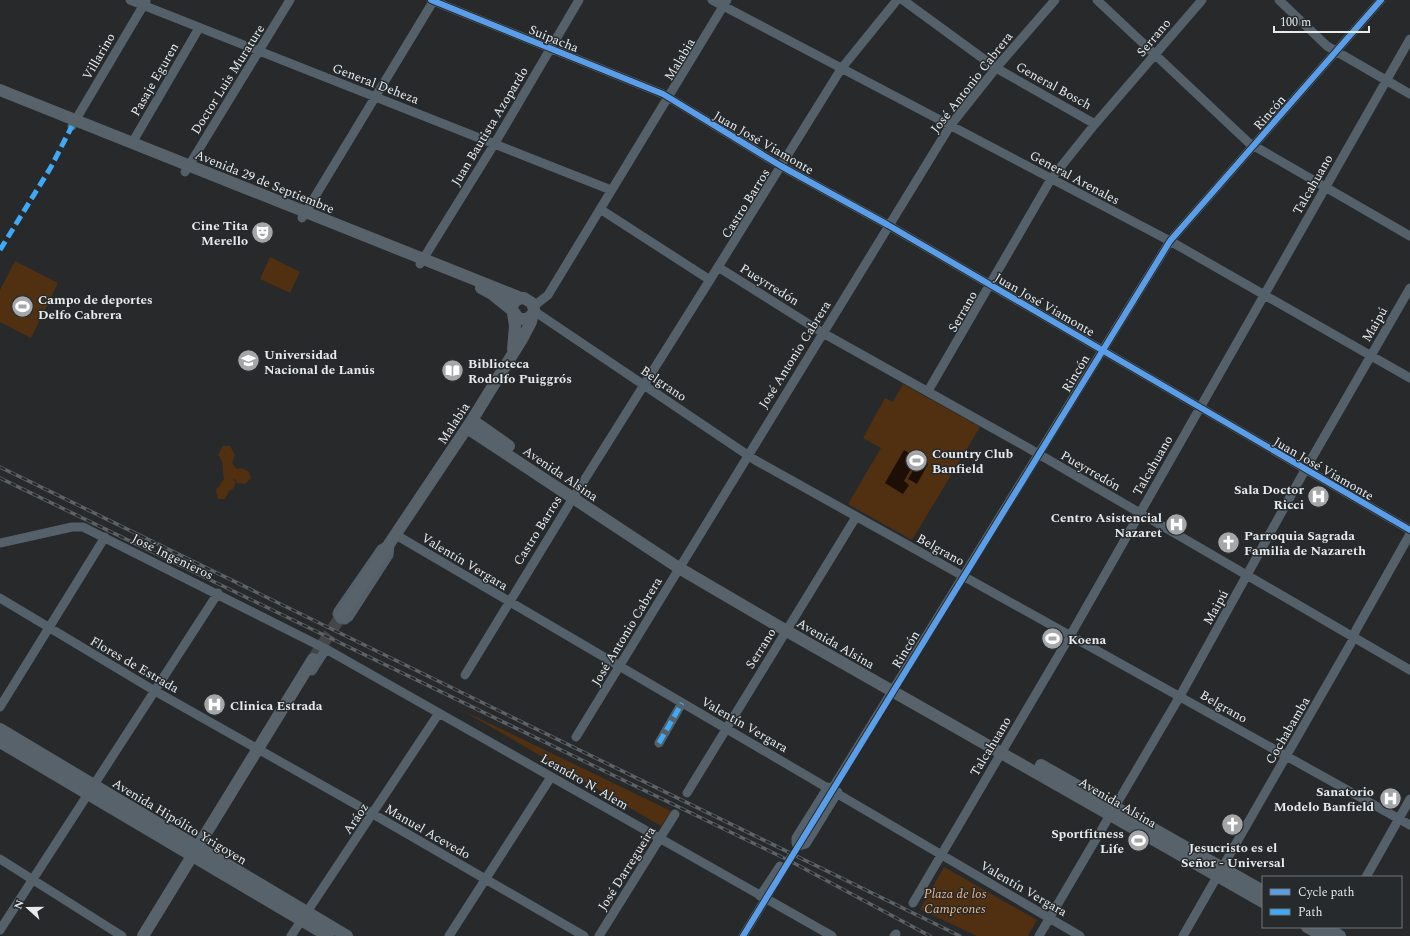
<svg xmlns="http://www.w3.org/2000/svg" width="1410" height="936" font-family="Spectral,serif">
<rect width="100%" height="100%" fill="#27292b"/>
<path fill="#513012" d="M270 257 300 272 290 293 260 279Z
M15 261 58 283 31 338 0 322V290Z
M903 384 980 427 912 540 848 504 881 448 863 438 885 398 893 402Z
M223 446H230L235 455 232 463 237 469 242 468 249 472 251 478 245 484 237 483 235 479 233 480 236 482 233 489 229 491 225 499H218L216 490 224 479C221 469 226 466 218 455Z
M462 710 671 811 661 826Z
M944 867 1037 920 1028 936H977L920 909Z"/>
<path fill="#1d0f05" d="M904 450 917 458 904 481 909 485 903 494 885 483Z
M920 459 928 464 917 484 908 479Z"/>
<g fill="none" stroke-linecap="round" stroke-linejoin="round">
<path stroke="#444648" stroke-width="9" stroke-dasharray="9 4.5" stroke-linecap="butt" d="M768 895 830 792"/>
<path stroke="#444648" stroke-width="12" stroke-dasharray="12 6" stroke-linecap="butt" d="M313 659 341 616"/>
<path stroke="#55616a" stroke-width="9" d="M130 0 611 190
M431 0 663 94 781 166 888 225 1410 530
M712 0 1170 241 1410 378
M903 0 996 68 1095 124
M1097 0 1249 143 1410 236
M1279 0 1327 46 1410 94
M72 126 146 1
M132 143 199 28
M185 172 290 0
M600 209 710 280
M302 218 434 0
M420 264 495 143 579 0
M718 267 823 333 1030 449 1410 670
M534 306 548 295 727 0
M534 311 755 460 1410 825
M928 391 1051 179 1095 124 1202 0
M396 535C624 669 853 801 1080 936
M0 543 72 527H83L326 649 832 936
M390 544 389 555 349 617 345 620 340 619 337 614 338 611 381 549Z
M0 598 155 691 373 814 584 936
M312 671 326 649
M465 675 573 498 718 267 841 69 897 0
M0 707 105 537
M576 737 950 126 996 68 1055 0
M659 743 682 703
M828 787 796 838V843L799 846 806 844 838 792
M830 792 1170 241 1381 0
M687 793 856 517
M0 859 122 936
M1366 877 1410 799
M760 896 780 866
M913 903 1070 636 1410 39
M0 930 218 593
M291 936 439 713
M449 936 551 777
M599 936 675 814
M743 936 768 895
M894 936 896 934
M1039 936 1180 696 1305 470 1410 288
M1183 936 1351 643 1356 630 1410 534"/>
<path stroke="#58626a" stroke-width="12" d="M0 90 521 298
M481 288 492 294 512 310
M513 349 515 326 513 313
M472 420 509 446
M467 428 679 568 785 630 1263 902
M341 616 472 420 522 339 531 322 534 309 532 303 524 298C517 298 512 303 512 310L519 319H527L533 314
M0 729 347 936
M0 742 328 936
M1041 765 1263 891
M1307 927 1323 936
M1325 927 1340 936
M143 936 313 659"/>
<defs>
<path id="rail" d="M0 467 960 936
M0 478 790 861 930 936"/>
</defs>
<use href="#rail" stroke="#5c6266" stroke-width="3.5"/>
<use href="#rail" stroke="#262a2c" stroke-width="2" stroke-dasharray="6" stroke-linecap="butt"/>
<path stroke="#3fa9f5" stroke-width="5" stroke-dasharray="10 5" stroke-linecap="butt" d="M0 250 51 167 72 126
M659 743 682 703"/>
<defs>
<path id="cycleway" d="M431 0 663 94 781 166 888 225 1410 530
M743 936 1170 241 1381 0"/>
</defs>
<use href="#cycleway" stroke="#262a2c" stroke-width="8"/>
<use href="#cycleway" stroke="#5a9eea" stroke-width="6"/>
</g>
<defs>
<symbol id="theatre-disc" viewBox="-11 -11 22 22"><circle r="9.5" fill="#a4a6a8" stroke="#262a2c"/><path d="M-5-5.5Q0-4 5-5.5V0Q5 5 0 6Q-5 5-5 0ZM-3.3-2.5H-1v1.5H-3.3ZM1-2.5H3.3v1.5H1ZM-2.8 1Q0 5.5 2.8 1Z" fill="#fff"/></symbol>
<symbol id="stadium-disc" viewBox="-11 -11 22 22"><circle r="9.5" fill="#a4a6a8" stroke="#262a2c"/><path d="M0-5a6.5 5 0 1 0 0 10a6.5 5 0 1 0 0-10ZM-3.5-1.8h7v3.6h-7Z" fill="#fff"/></symbol>
<symbol id="university-disc" viewBox="-11 -11 22 22"><circle r="9.5" fill="#a4a6a8" stroke="#262a2c"/><path d="M0-5L7-2L0 1L-7-2ZM-4 1L0 2.5L4 1V4Q0 6-4 4Z" fill="#fff"/></symbol>
<symbol id="library-disc" viewBox="-11 -11 22 22"><circle r="9.5" fill="#a4a6a8" stroke="#262a2c"/><path d="M-6-4Q-3-5.5-.7-3.5V5Q-3 3-6 4ZM6-4Q3-5.5 .7-3.5V5Q3 3 6 4Z" fill="#fff"/></symbol>
<symbol id="hospital-disc" viewBox="-11 -11 22 22"><circle r="9.5" fill="#a4a6a8" stroke="#262a2c"/><path d="M-5-5h3v3.5h4V-5h3V5h-3V1.5h-4V5h-3Z" fill="#fff"/></symbol>
<symbol id="church-disc" viewBox="-11 -11 22 22"><circle r="9.5" fill="#a4a6a8" stroke="#262a2c"/><path d="M-1.2-6h2.4v3.5h3.3v2.4h-3.3V6h-2.4V-.1h-3.3v-2.4h3.3Z" fill="#fff"/></symbol>
</defs>
<g fill-rule="evenodd">
<use href="#theatre-disc" x="250" y="220" width="25" height="25"/>
<use href="#stadium-disc" x="10" y="294" width="25" height="25"/>
<use href="#university-disc" x="236" y="348" width="25" height="25"/>
<use href="#library-disc" x="440" y="358" width="25" height="25"/>
<use href="#stadium-disc" x="904" y="448" width="25" height="25"/>
<use href="#hospital-disc" x="1306" y="484" width="25" height="25"/>
<use href="#hospital-disc" x="1164" y="512" width="25" height="25"/>
<use href="#church-disc" x="1216" y="530" width="25" height="25"/>
<use href="#stadium-disc" x="1040" y="626" width="25" height="25"/>
<use href="#hospital-disc" x="202" y="692" width="25" height="25"/>
<use href="#hospital-disc" x="1378" y="786" width="25" height="25"/>
<use href="#church-disc" x="1220" y="812" width="25" height="25"/>
<use href="#stadium-disc" x="1126" y="828" width="25" height="25"/>
</g>
<g text-anchor="middle" stroke-width="3" stroke-linejoin="round" paint-order="stroke">
<g font-size="13" fill="#e7e9eb" stroke="#262a2c">
<text transform="translate(1153 37) rotate(-50)" y="5">Serrano</text>
<text transform="translate(554 38) rotate(22)" y="5">Suipacha</text>
<text transform="translate(98 56) rotate(-60)" y="5">Villarino</text>
<text transform="translate(679 59) rotate(-59)" y="5">Malabia</text>
<text transform="translate(154 79) rotate(-60)" y="5">Pasaje Eguren</text>
<text transform="translate(227 79) rotate(-58)" y="5">Doctor Luis Murature</text>
<text transform="translate(971 82) rotate(-52)" y="5">José Antonio Cabrera</text>
<text transform="translate(376 83) rotate(21)" y="5">General Deheza</text>
<text transform="translate(1054 85) rotate(29)" y="5">General Bosch</text>
<text transform="translate(1269 112) rotate(-49)" y="5">Rincón</text>
<text transform="translate(489 126) rotate(-59)" y="5">Juan Bautista Azopardo</text>
<text transform="translate(764 142) rotate(30)" y="5">Juan José Viamonte</text>
<text transform="translate(1075 177) rotate(28)" y="5">General Arenales</text>
<text transform="translate(265 181) rotate(22)" y="5">Avenida 29 de Septiembre</text>
<text transform="translate(1312 184) rotate(-60)" y="5">Talcahuano</text>
<text transform="translate(745 203) rotate(-58)" y="5">Castro Barros</text>
<text transform="translate(770 284) rotate(32)" y="5">Pueyrredón</text>
<text transform="translate(1045 304) rotate(30)" y="5">Juan José Viamonte</text>
<text transform="translate(962 311) rotate(-60)" y="5">Serrano</text>
<text transform="translate(1374 324) rotate(-60)" y="5">Maipú</text>
<text transform="translate(794 354) rotate(-58)" y="5">José Antonio Cabrera</text>
<text transform="translate(1075 373) rotate(-59)" y="5">Rincón</text>
<text transform="translate(664 383) rotate(34)" y="5">Belgrano</text>
<text transform="translate(453 423) rotate(-57)" y="5">Malabia</text>
<text transform="translate(1152 465) rotate(-60)" y="5">Talcahuano</text>
<text transform="translate(1324 468) rotate(30)" y="5">Juan José Viamonte</text>
<text transform="translate(1091 470) rotate(30)" y="5">Pueyrredón</text>
<text transform="translate(561 473) rotate(34)" y="5">Avenida Alsina</text>
<text transform="translate(537 530) rotate(-58)" y="5">Castro Barros</text>
<text transform="translate(941 549) rotate(29)" y="5">Belgrano</text>
<text transform="translate(173 556) rotate(26)" y="5">José Ingenieros</text>
<text transform="translate(465 561) rotate(31)" y="5">Valentín Vergara</text>
<text transform="translate(1215 607) rotate(-61)" y="5">Maipú</text>
<text transform="translate(626 631) rotate(-59)" y="5">José Antonio Cabrera</text>
<text transform="translate(836 643) rotate(30)" y="5">Avenida Alsina</text>
<text transform="translate(760 648) rotate(-58)" y="5">Serrano</text>
<text transform="translate(905 649) rotate(-59)" y="5">Rincón</text>
<text transform="translate(135 664) rotate(30)" y="5">Flores de Estrada</text>
<text transform="translate(1224 706) rotate(30)" y="5">Belgrano</text>
<text transform="translate(745 724) rotate(30)" y="5">Valentín Vergara</text>
<text transform="translate(1287 730) rotate(-60)" y="5">Cochabamba</text>
<text transform="translate(990 746) rotate(-59)" y="5">Talcahuano</text>
<text transform="translate(585 781) rotate(30)" y="5">Leandro N. Alem</text>
<text transform="translate(1118 802) rotate(30)" y="5">Avenida Alsina</text>
<text transform="translate(355 818) rotate(-56)" y="5">Aráoz</text>
<text transform="translate(180 821) rotate(31)" y="5">Avenida Hipólito Yrigoyen</text>
<text transform="translate(428 831) rotate(30)" y="5">Manuel Acevedo</text>
<text transform="translate(626 868) rotate(-58)" y="5">José Darregueira</text>
<text transform="translate(1024 888) rotate(30)" y="5">Valentín Vergara</text>
</g>
<g font-size="13" font-weight="bold" fill="#e7e9eb" stroke="#262a2c" text-anchor="start">
<text x="248" y="230" text-anchor="end">Cine Tita<tspan x="248" dy="15">Merello</tspan></text>
<text x="38" y="304">Campo de deportes<tspan x="38" dy="15">Delfo Cabrera</tspan></text>
<text x="264" y="359">Universidad<tspan x="264" dy="15">Nacional de Lanús</tspan></text>
<text x="468" y="368">Biblioteca<tspan x="468" dy="15">Rodolfo Puiggrós</tspan></text>
<text x="932" y="458">Country Club<tspan x="932" dy="15">Banfield</tspan></text>
<text x="1304" y="494" text-anchor="end">Sala Doctor<tspan x="1304" dy="15">Ricci</tspan></text>
<text x="1162" y="522" text-anchor="end">Centro Asistencial<tspan x="1162" dy="15">Nazaret</tspan></text>
<text x="1244" y="540">Parroquia Sagrada<tspan x="1244" dy="15">Familia de Nazareth</tspan></text>
<text x="1068" y="644">Koena</text>
<text x="230" y="710">Clinica Estrada</text>
<text x="1374" y="796" text-anchor="end">Sanatorio<tspan x="1374" dy="15">Modelo Banfield</tspan></text>
<text x="1124" y="838" text-anchor="end">Sportfitness<tspan x="1124" dy="15">Life</tspan></text>
<text x="1233" y="852" text-anchor="middle">Jesucristo es el<tspan x="1233" dy="15">Señor - Universal</tspan></text>
</g>
<g font-size="13" font-style="italic" fill="#f5b582" stroke="#262a2c">
<text x="955" y="898">Plaza de los<tspan x="955" dy="15">Campeones</tspan></text>
</g>
</g>
<rect x="1262" y="876" width="140" height="52" fill="#262a2c" stroke="#737678"/>
<rect x="1270" y="889" width="20" height="6" fill="#5a9eea" stroke="#737678"/>
<text x="1298" y="896" font-size="12" fill="#e7e9eb">Cycle path</text>
<rect x="1270" y="909" width="20" height="6" fill="#3fa9f5" stroke="#737678"/>
<text x="1298" y="916" font-size="12" fill="#e7e9eb">Path</text>
<g transform="translate(28 908) rotate(291)" stroke="#262a2c" stroke-width="3" paint-order="stroke">
<path d="M0-3L7 15L0 10L-7 15Z" fill="#e7e9eb"/>
<text y="-6" font-size="11" font-weight="bold" text-anchor="middle" fill="#e7e9eb">N</text>
</g>
<path d="M1274 26v6h95v-6" fill="none" stroke="#e7e9eb" stroke-width="2"/>
<text x="1280" y="26" font-size="12" fill="#e7e9eb" stroke="#262a2c" stroke-width="3" paint-order="stroke">100 m</text>
</svg>
